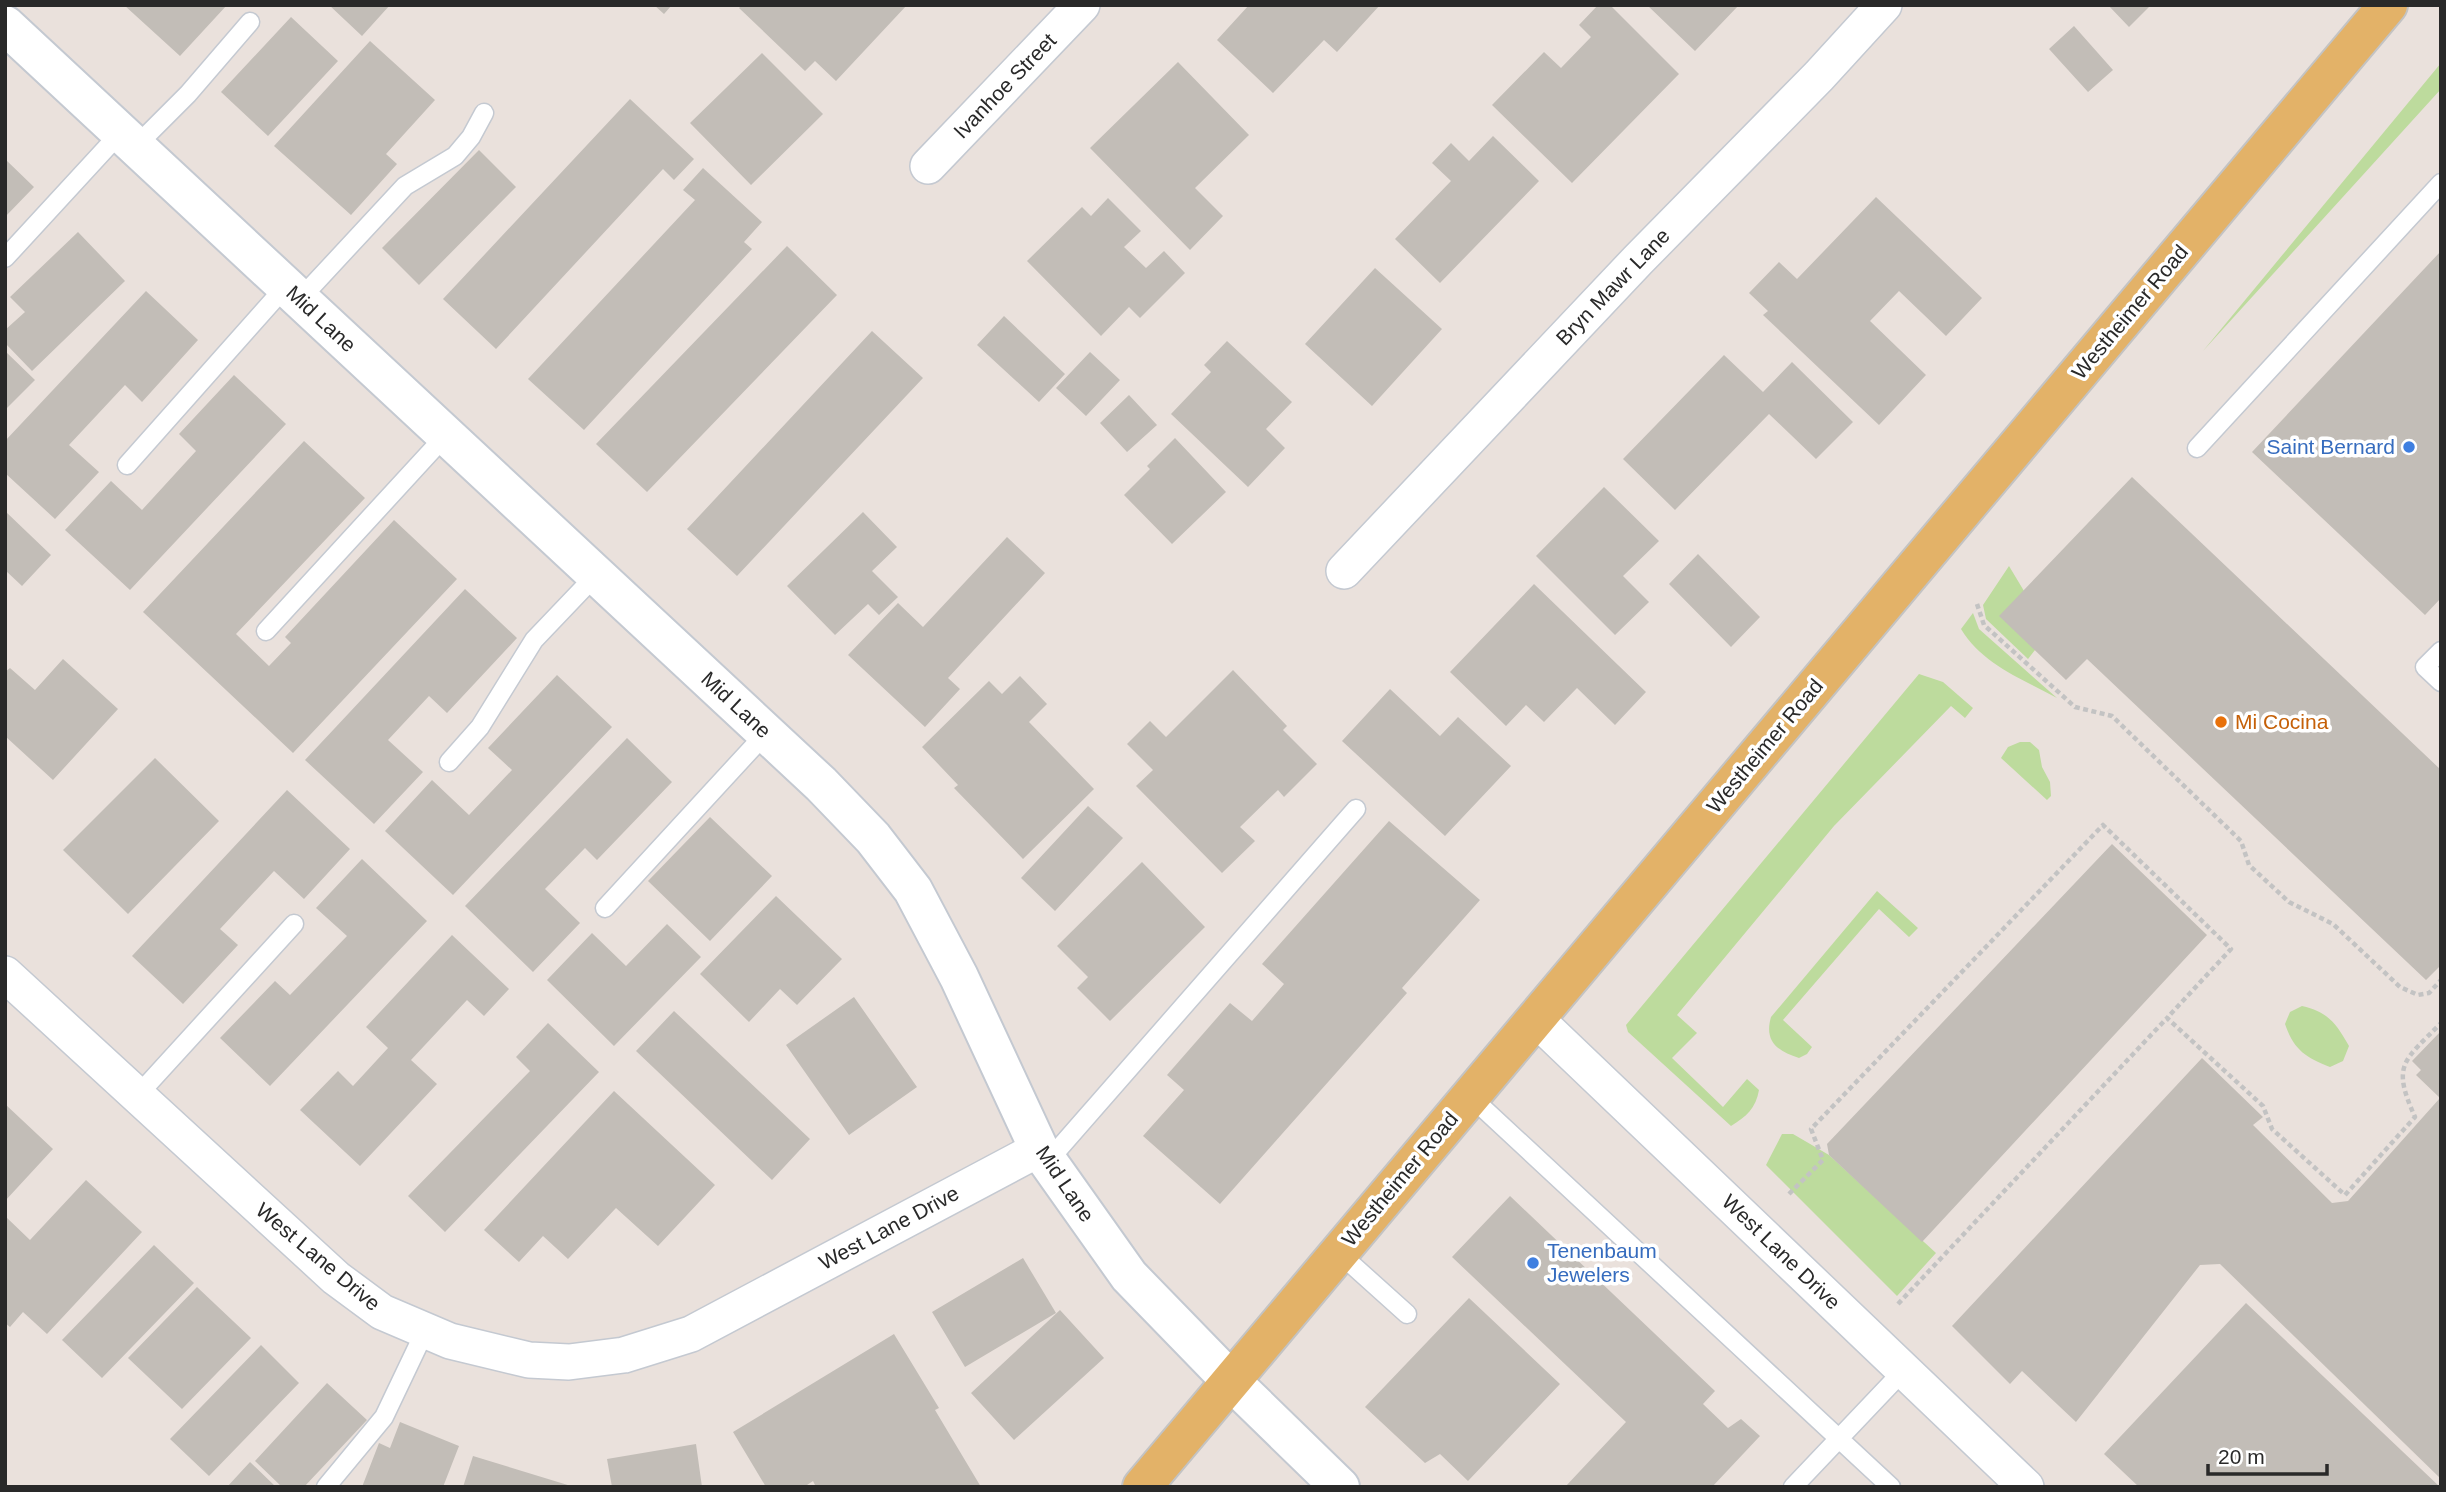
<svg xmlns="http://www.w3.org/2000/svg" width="2446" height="1492" font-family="Helvetica,sans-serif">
<rect width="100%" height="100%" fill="#eae1dc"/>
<path fill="#bddb9d" d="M2441 63V89L2203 351Z
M2009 566 2024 591 2035 650 2028 659 1986 619 1983 605Z
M1973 613 1979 629 2057 698C2022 679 1982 664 1961 629Z
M1919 674 1943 682 1973 708 1965 718 1951 706 1834 826 1677 1015 1697 1033 1672 1058 1723 1107 1747 1079 1759 1090C1756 1108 1746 1117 1731 1126L1628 1032 1626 1025Z
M2020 742H2030L2039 750 2042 767 2050 782 2051 796 2047 800 2001 758 2008 747Z
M1877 891 1918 928 1909 937 1879 909 1783 1020 1812 1047 1807 1054 1799 1058C1777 1051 1764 1041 1771 1017Z
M2302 1006C2328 1012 2336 1023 2349 1046L2343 1061 2330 1067C2305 1057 2294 1050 2285 1024L2290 1012Z
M1782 1134H1793L1829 1155 1936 1253 1897 1296 1766 1165Z"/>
<path fill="#c2bdb7" d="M124 5H227L180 56Z
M329 5H390L362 36Z
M654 5H672L664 14Z
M742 5H907L836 81 815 61 805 71 739 8Z
M1249 5H1380L1337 52 1324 40 1273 93 1217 40Z
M1598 5H1610L1679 74 1572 183 1492 105 1544 52 1561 68 1591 37 1579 25Z
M1647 5H1739L1695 51Z
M2108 5H2151L2129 27Z
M291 17 338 61 268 136 221 92Z
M2074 26 2113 70 2088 92 2049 49Z
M370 41 435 100 386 154 397 164 351 215 274 146Z
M762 53 823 114 751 185 690 123Z
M1178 62 1249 135 1195 188 1223 216 1190 250 1090 148Z
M630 99 694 159 674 180 663 169 496 349 443 299Z
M1493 136 1539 181 1440 283 1395 239 1451 181 1432 163 1451 143 1469 161Z
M479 150 516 187 419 285 382 248Z
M5 159 34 187 5 217Z
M703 168 762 222 744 242 752 249 584 430 528 379 695 200 683 190Z
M1876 197 1982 298 1946 336 1899 291 1870 321 1926 375 1879 425 1763 315 1768 311 1749 293 1779 262 1797 279Z
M1108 198 1141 231 1124 247 1146 268 1164 251 1185 273 1140 318 1129 307 1101 336 1027 261 1082 207 1091 216Z
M78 232 125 281 32 371 5 343V330L25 312 10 297Z
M787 246 837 295 647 492 596 444Z
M2441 251V598L2425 615 2252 452Z
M1375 268 1442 329 1372 406 1305 344Z
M146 291 198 340 142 402 125 385 69 445 99 472 55 519 5 473V441Z
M1004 316 1065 374 1039 402 977 345Z
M872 331 923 378 737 576 687 529Z
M1227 341 1292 402 1266 429 1285 448 1248 487 1171 414 1211 372 1204 365Z
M5 351 35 380 5 410Z
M1090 352 1120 380 1086 416 1056 388Z
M1724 355 1763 392 1792 362 1853 422 1816 459 1769 414 1675 510 1623 459Z
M234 375 286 424 130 590 65 530 111 481 142 510 196 451 179 434Z
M1129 395 1157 425 1127 452 1100 423Z
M1175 438 1226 492 1172 544 1124 495 1150 469 1147 466Z
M304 441 365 498 236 634 269 666 291 643 285 637 394 520 457 579 293 753 143 612Z
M2132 477 2441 770V965L2426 980 2087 659 2066 680 1999 616Z
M1604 487 1659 541 1623 576 1649 602 1615 635 1536 556Z
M5 511 51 555 22 586 5 570Z
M863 512 897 547 872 571 898 597 879 615 868 604 835 635 787 586Z
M1007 537 1045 573 948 678 960 689 925 727 848 655 898 603 923 627Z
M1698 554 1760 617 1731 647 1669 584Z
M1534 584 1646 692 1615 725 1577 688 1544 722 1526 705 1506 726 1450 672Z
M465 589 517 638 447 713 429 696 388 740 423 772 374 824 305 760Z
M63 659 118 709 53 780 5 736V672L10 668 35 690Z
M1233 670 1287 726 1283 730 1317 764 1284 797 1278 790 1240 827 1255 841 1222 873 1136 786 1153 770 1127 744 1150 721 1166 737Z
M557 675 612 727 453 895 385 831 432 780 469 815 512 770 488 748Z
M1020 676 1047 704 1029 722 1094 789 1023 859 954 788 958 785 922 747 989 681 1002 694Z
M1390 689 1440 736 1458 717 1511 766 1445 836 1342 741Z
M627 738 672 782 597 860 585 848 545 889 580 923 533 972 465 906Z
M155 758 219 821 128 914 63 850Z
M287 790 350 849 304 899 274 871 220 929 238 945 183 1004 132 956Z
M1088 806 1123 838 1055 911 1021 878Z
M710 817 772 876 710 941 648 881Z
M1389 821 1480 900 1402 988 1407 993 1220 1204 1143 1136 1184 1090 1167 1075 1230 1003 1252 1021 1284 984 1262 964Z
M2112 844 2207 935 1922 1242 1829 1155 1827 1144Z
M362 859 427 921 270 1086 220 1038 275 981 290 995 347 936 316 908Z
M1142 862 1205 927 1110 1021 1077 988 1088 977 1057 946Z
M776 896 842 959 797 1005 780 989 749 1022 700 974Z
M667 924 701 957 614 1046 547 980 592 933 626 966Z
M452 935 509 989 484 1016 467 1000 411 1060 437 1084 360 1166 300 1110 338 1071 353 1086 388 1048 366 1027Z
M854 997 917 1087 849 1135 786 1045Z
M674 1011 810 1139 772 1180 636 1051Z
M548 1023 599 1072 445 1232 408 1196 530 1071 516 1057Z
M2441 1031V1479L2220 1264 2200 1265 2076 1422 2022 1371 2010 1384 1952 1326 2202 1058 2263 1117 2253 1125 2332 1203 2348 1201 2440 1098 2416 1075 2421 1070 2412 1061Z
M614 1091 715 1185 658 1246 616 1208 568 1259 543 1236 519 1262 484 1230Z
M5 1104 53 1149 5 1201Z
M86 1180 142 1232 47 1334 23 1312 10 1327 5 1323V1216L30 1240Z
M1510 1196 1715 1391 1703 1404 1728 1428 1741 1419 1760 1436 1712 1487H1565L1626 1422 1452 1257Z
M154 1245 194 1283 102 1378 62 1340Z
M1023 1258 1056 1313 965 1367 932 1312Z
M197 1287 251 1338 182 1409 128 1358Z
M1469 1298 1560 1384 1468 1481 1440 1454 1425 1463 1365 1407Z
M2246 1303 2440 1487H2139L2104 1454Z
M1060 1310 1104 1358 1014 1440 971 1393Z
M894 1334 939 1408 935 1410 981 1487H816L813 1481 804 1487H766L733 1432Z
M261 1345 299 1383 209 1476 170 1439Z
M327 1383 367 1420 304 1487H282L255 1461Z
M400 1422 459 1446 443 1487H362L379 1443 390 1448Z
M696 1444 702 1487H612L607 1459Z
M473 1456 571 1486V1487H463Z
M250 1462 276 1487H227Z"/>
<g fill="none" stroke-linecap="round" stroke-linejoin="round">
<defs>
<path id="lane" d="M136 146 188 94 250 22
M5 258 121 132
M300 299 405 186 455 156 471 137 484 113
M2197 448 2441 183
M127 465 286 286
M266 631 446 435
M2441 651 2425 667 2441 682
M449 762 480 727 534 640 596 575
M605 908 766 733
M137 1096 294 924
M1470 1096 1891 1487
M1048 1161 1356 809
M1338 1252 1407 1314
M326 1487 384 1417 425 1331
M1793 1487 1904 1370"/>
<path id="street" d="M928 166 1082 5
M1344 571 1638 260 1819 76 1884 5
M5 974 336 1278 382 1312 450 1341 529 1360 569 1362 624 1355 691 1334 1039 1149
M1535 1018 2026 1487"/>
<path id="secondary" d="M5 25 821 784 873 838 913 890 959 977 1039 1149 1129 1276 1231 1381 1340 1487"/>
<path id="primary" d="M1142 1487 2388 5"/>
</defs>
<use href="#lane" stroke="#c4c9d1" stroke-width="21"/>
<use href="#street" stroke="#c4c9d1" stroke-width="38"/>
<use href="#secondary" stroke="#c4c9d1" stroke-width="42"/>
<use href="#primary" stroke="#c3c3c3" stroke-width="42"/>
<path stroke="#c3c3c3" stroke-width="4.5" stroke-dasharray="5 3.5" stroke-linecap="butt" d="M1977 604 1984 625 2075 707 2112 716 2241 841 2249 865 2289 902 2333 924 2400 987 2418 995 2429 993 2441 980
M1789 1194 1823 1160 1811 1129 2103 825 2231 949 2167 1018
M1898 1304 2167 1018 2263 1106 2272 1129 2345 1195 2415 1117C2391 1064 2404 1061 2441 1023"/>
<use href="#lane" stroke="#fff" stroke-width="18"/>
<use href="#street" stroke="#fff" stroke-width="35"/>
<use href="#secondary" stroke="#fff" stroke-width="38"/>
<use href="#primary" stroke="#e3b268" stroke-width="38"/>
</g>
<g fill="#3f7fe0" stroke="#fff" stroke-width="2.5">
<circle cx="2409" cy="447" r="7"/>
<circle cx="1533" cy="1263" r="7"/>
</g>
<circle fill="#e8710a" stroke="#fff" stroke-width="2.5" cx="2221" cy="722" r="7"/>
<g text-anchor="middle" stroke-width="7" stroke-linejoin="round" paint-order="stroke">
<g font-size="21" fill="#292929" stroke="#fff">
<text transform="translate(1005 86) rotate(-46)" y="7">Ivanhoe Street</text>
<text transform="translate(1613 287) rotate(-46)" y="7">Bryn Mawr Lane</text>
<text transform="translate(2130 312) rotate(-50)" y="7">Westheimer Road</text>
<text transform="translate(321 319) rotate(43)" y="7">Mid Lane</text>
<text transform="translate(736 705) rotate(43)" y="7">Mid Lane</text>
<text transform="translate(1765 746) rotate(-50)" y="7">Westheimer Road</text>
<text transform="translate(1400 1179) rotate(-50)" y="7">Westheimer Road</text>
<text transform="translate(1065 1184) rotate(56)" y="7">Mid Lane</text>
<text transform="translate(889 1228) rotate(-28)" y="7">West Lane Drive</text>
<text transform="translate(1781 1252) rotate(44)" y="7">West Lane Drive</text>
<text transform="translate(318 1257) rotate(40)" y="7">West Lane Drive</text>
</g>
<g font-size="21" fill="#366cbe" stroke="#fff" text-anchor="end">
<text x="2395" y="454">Saint Bernard</text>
<text x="1547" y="1258" text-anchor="start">Tenenbaum<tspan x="1547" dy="24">Jewelers</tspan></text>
</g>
<g font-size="21" fill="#c56008" stroke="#fff" text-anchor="start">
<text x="2235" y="729">Mi Cocina</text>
</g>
</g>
<rect width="2446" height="1492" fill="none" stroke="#292929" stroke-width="14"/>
<path d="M2208 1464v10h119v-10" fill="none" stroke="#292929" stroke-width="3.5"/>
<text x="2218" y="1464" font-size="21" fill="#292929" stroke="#ffffff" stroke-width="5" paint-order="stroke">20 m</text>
</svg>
